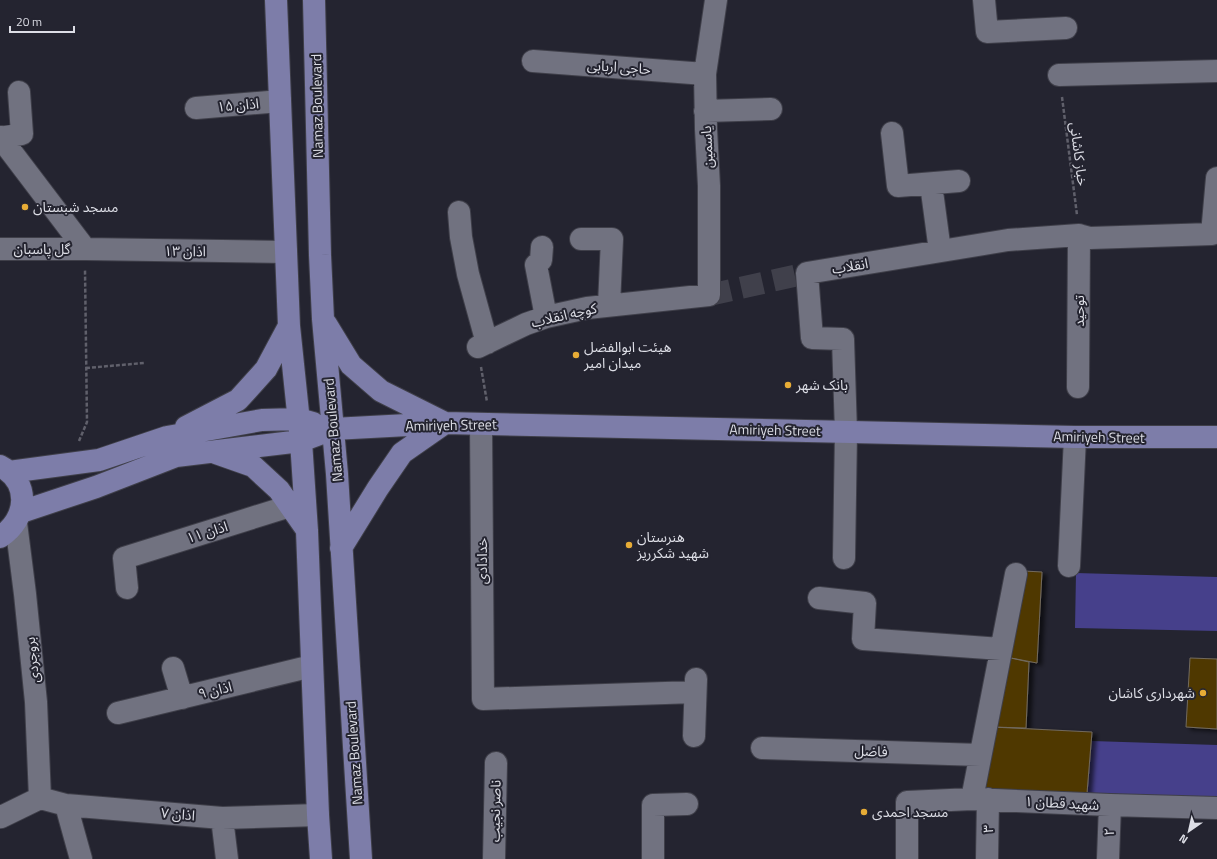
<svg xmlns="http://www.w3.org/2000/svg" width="1217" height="859" font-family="'Titillium Web','Noto Sans Arabic',sans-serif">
<defs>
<filter id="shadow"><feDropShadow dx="4.5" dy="2.5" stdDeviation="2" flood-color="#0009"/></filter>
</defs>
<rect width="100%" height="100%" fill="#242430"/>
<path fill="#46408b" d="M1076 573 1217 577V631L1075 628Z
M1092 741 1217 745V797L1087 793Z"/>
<path fill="#4f3702" stroke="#726a5d" filter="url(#shadow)" d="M1024 571 1042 572 1037 663 1006 657Z
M1006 657 1029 662 1026 728 992 727Z
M1190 658 1217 659V729L1186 727Z
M992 727 1092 732 1087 793 979 789Z"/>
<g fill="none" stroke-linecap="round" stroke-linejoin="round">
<path stroke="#40404b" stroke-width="22" stroke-dasharray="22 11" stroke-linecap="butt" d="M709 295 807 273"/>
<defs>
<path id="minor" d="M984 0 987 32 1066 28
M533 61 705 74
M1059 75 1217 71
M196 108 280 101
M705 111 771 109
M892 133 898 186 959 181
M0 137 85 249
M0 138 22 134 19 92
M931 184 940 251
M459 212 461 237 468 274 487 343
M581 239H612L609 305
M542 247 541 260 536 265 546 317
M0 249H85L286 252
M478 347 526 324 546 317 587 308 709 295V186L706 129 705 74 716 0
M1078 387 1079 235
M481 424 483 699 695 692
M16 523 25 594 36 702 40 798
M844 558 846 432 843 339 812 338 807 273 1008 240 1079 235 1090 238 1212 234 1217 178
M1069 566 1075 437
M127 588 124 558 290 506
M819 598 865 603 863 639 1001 649
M173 668 182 698
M118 713 312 666
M694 736 696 679
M762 748 980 755
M40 798 66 805 222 818 318 815
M972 799 1016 574
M66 805 81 859
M0 816 1 817 40 798
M222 818 227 859
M494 859 496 763
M653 859V805L687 804
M907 859V802L972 799 1110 805 1217 808
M987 859 988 799
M1108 859 1110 805"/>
<path id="major" d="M276 0 289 326 301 441 307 531 318 815 321 859
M314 0 320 255 323 319 337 474 361 859
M326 324 351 365 381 391 445 423 402 453 378 488 341 548
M186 427 238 400 266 369 289 326
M216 453 253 466 279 490 307 530
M0 466C31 482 28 519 0 537
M9 472 99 460 167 437 262 420 299 419 313 423
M21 512 96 487 176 456 301 441 333 429 445 423 1075 437H1217"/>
</defs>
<use href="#minor" stroke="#3f3f49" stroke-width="24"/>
<use href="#major" stroke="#3f3f49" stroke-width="24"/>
<path stroke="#60606b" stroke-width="2.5" stroke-dasharray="4 2" stroke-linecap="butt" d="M1062 97 1077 215
M481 367 487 402
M86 368 144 363
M79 441 87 422 85 270"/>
<use href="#minor" stroke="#717280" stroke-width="22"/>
<use href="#major" stroke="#7d7da9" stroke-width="22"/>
</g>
<g fill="#e7ac36" stroke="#242430" stroke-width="1.5">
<circle cx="25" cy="207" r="4"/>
<circle cx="576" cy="355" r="4"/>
<circle cx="788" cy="385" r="4"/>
<circle cx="629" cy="545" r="4"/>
<circle cx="1203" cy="693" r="4"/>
<circle cx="864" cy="812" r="4"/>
</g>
<g text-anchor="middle" stroke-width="4" stroke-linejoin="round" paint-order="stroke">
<g font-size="14" fill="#dddee6" stroke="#242430">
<text transform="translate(619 67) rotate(4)" y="5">حاجی اربابی</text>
<text transform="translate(238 105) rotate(-5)" y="5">اذان ۱۵</text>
<text transform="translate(317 106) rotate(-91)" y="5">Namaz Boulevard</text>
<text transform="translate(707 147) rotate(-93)" y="5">یاسمین</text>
<text transform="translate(1079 154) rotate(83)" y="5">خباز کاشانی</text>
<text x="42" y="254">گل پاسبان</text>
<text transform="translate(185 251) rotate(1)" y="5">اذان ۱۳</text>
<text transform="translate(850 266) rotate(-9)" y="5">انقلاب</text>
<text transform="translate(1079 311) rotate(-90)" y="5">توحید</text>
<text transform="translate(564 315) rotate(-13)" y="5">کوچه انقلاب</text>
<text transform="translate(451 425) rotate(-1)" y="5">Amiriyeh Street</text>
<text transform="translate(333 430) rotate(-95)" y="5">Namaz Boulevard</text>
<text transform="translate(775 430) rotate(1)" y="5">Amiriyeh Street</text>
<text transform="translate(1099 437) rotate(1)" y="5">Amiriyeh Street</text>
<text transform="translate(207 532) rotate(-17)" y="5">اذان ۱۱</text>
<text transform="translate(482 561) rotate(-90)" y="5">خدادادی</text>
<text transform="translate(32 660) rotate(-96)" y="5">بروجردی</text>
<text transform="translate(215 690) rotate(-13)" y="5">اذان ۹</text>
<text transform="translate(871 751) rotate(2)" y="5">فاضل</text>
<text transform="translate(354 753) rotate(-94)" y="5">Namaz Boulevard</text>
<text transform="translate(1062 803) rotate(3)" y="5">شهید قطان ۱</text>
<text transform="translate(495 811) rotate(-89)" y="5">ناصر نجیب</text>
<text transform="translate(178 814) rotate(5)" y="5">اذان ۷</text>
<text transform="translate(988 829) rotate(-89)" y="5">۳</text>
<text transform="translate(1109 832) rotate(-89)" y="5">۲</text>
</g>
<g font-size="14" fill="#dddee6" stroke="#242430" text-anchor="start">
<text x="33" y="212">مسجد شبستان</text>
<text x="584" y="352">هیئت ابوالفضل<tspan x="584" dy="16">میدان امیر</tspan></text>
<text x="796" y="390">بانک شهر</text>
<text x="637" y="542">هنرستان<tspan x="637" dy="16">شهید شکرریز</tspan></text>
<text x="1195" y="698" text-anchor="end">شهرداری کاشان</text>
<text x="872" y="817">مسجد احمدی</text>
</g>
</g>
<g transform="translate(1189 831) rotate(214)" stroke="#242430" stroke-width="3" paint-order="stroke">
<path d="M0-3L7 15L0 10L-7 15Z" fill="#dddee6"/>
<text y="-6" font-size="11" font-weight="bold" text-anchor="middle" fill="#dddee6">N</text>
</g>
<path d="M10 26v6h64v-6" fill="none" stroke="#dddee6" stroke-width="2"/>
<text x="16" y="26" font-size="12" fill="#dddee6" stroke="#242430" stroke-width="3" paint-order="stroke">20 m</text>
</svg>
